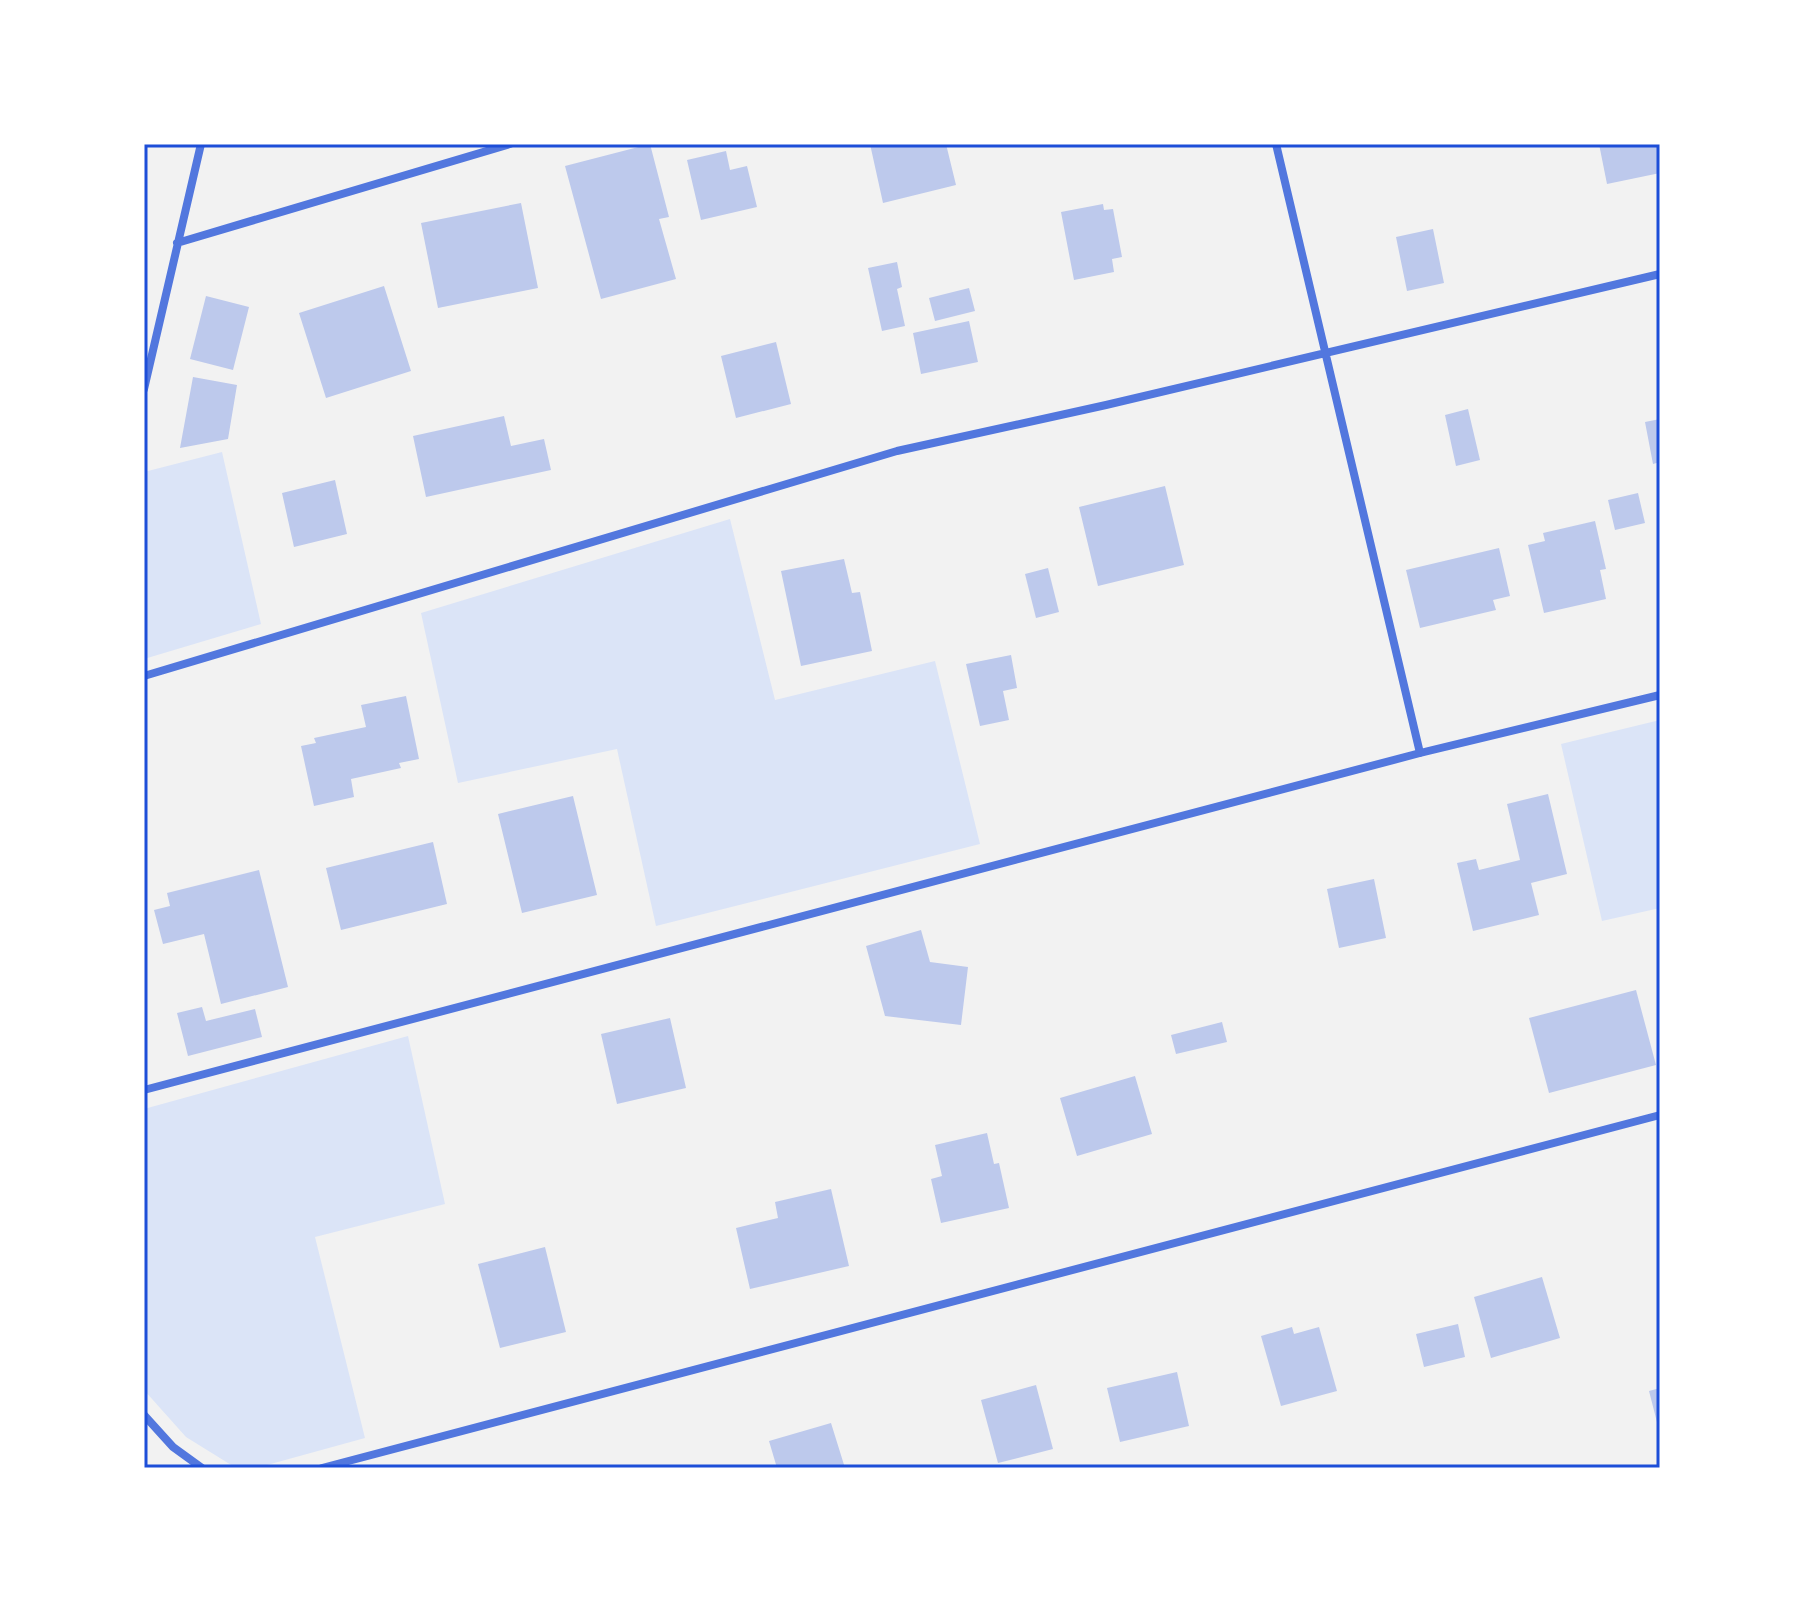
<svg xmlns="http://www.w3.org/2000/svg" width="1804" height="1612" font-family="Helvetica,sans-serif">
<rect width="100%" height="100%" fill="#f2f2f2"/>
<path fill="#dbe4f7" d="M222 452 261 624 144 659V472Z
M730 519 775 700 935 661 980 844 656 926 617 749 458 783 421 613Z
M1660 720V908L1602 921 1561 744Z
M408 1036 445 1204 315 1237 365 1438 267 1465 236 1468 186 1437 144 1390V1109Z"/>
<path fill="#bdc9ec" d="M650 144 669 217 659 219 676 279 601 299 565 166Z
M870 144H946L956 185 883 203Z
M1599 144H1660V173L1607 184Z
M726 151 730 170 747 166 757 207 701 220 687 160Z
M521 203 538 288 438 308 421 223Z
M1103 204 1104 210 1113 209 1122 257 1112 259 1114 272 1074 280 1061 212Z
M1433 229 1444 283 1407 291 1396 237Z
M897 262 902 287 897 289 905 326 882 331 868 268Z
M384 286 411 371 326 398 299 313Z
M969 288 975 311 935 321 929 298Z
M206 296 249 307 233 370 190 359Z
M969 321 978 362 921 374 913 333Z
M776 342 791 404 736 418 721 356Z
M193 377 237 385 228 439 180 448Z
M1468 409 1480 460 1456 466 1445 415Z
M504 416 511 446 544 439 551 470 426 497 413 436Z
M1660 419V462L1653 464 1645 422Z
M335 480 347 534 294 547 282 493Z
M1165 486 1184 565 1098 586 1079 507Z
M1638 493 1645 523 1615 530 1608 500Z
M1595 521 1606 569 1600 570 1606 599 1544 613 1528 545 1545 541 1543 533Z
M1499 548 1510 596 1493 600 1496 610 1420 628 1406 570Z
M844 559 852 593 860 592 872 651 801 666 781 571Z
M1048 568 1059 612 1036 618 1025 574Z
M1011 655 1017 688 1003 691 1009 720 980 726 966 664Z
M406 696 419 759 399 763 401 768 351 779 354 797 314 806 301 746 316 743 314 738 366 727 361 705Z
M1548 794 1567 874 1531 883 1539 915 1473 931 1457 863 1476 859 1479 870 1520 860 1507 804Z
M573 796 597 895 522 913 498 814Z
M433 842 447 904 341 930 326 868Z
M259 870 288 987 221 1004 204 934 163 944 154 910 170 906 167 893Z
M1374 879 1386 938 1339 948 1327 889Z
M921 930 930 962 968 967 961 1025 885 1016 866 946Z
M1636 990 1656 1065 1549 1093 1529 1018Z
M202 1007 206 1021 255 1009 262 1037 188 1056 177 1013Z
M670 1018 686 1088 617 1104 601 1034Z
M1222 1022 1227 1042 1176 1054 1171 1035Z
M1135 1076 1152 1134 1077 1156 1060 1098Z
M987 1133 994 1164 999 1163 1009 1208 941 1223 931 1179 942 1176 935 1145Z
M831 1189 849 1266 750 1289 736 1228 778 1218 775 1202Z
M545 1247 566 1332 500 1348 478 1264Z
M1542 1277 1560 1338 1491 1358 1474 1297Z
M1458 1324 1465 1357 1424 1367 1416 1334Z
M1292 1327 1294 1334 1319 1327 1337 1391 1281 1406 1261 1336Z
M1177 1372 1189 1426 1120 1442 1107 1388Z
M1036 1385 1053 1449 998 1463 981 1400Z
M1660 1388V1429L1659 1430 1649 1391Z
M831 1423 845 1468H777L769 1441Z"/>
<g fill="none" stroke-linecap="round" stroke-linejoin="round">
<path stroke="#5277de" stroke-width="8" d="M1276 144 1420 753
M177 243 510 144
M144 389 201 144
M144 676 897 451 1106 405 1660 274
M144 1090 1420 753 1660 695
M144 1415 173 1447 202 1468
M322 1468 1660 1115"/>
</g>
<rect width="1804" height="1612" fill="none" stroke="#ffffff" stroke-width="292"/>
<rect x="146" y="146" width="1512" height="1320" fill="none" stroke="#1d4ed8" stroke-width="3"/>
</svg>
